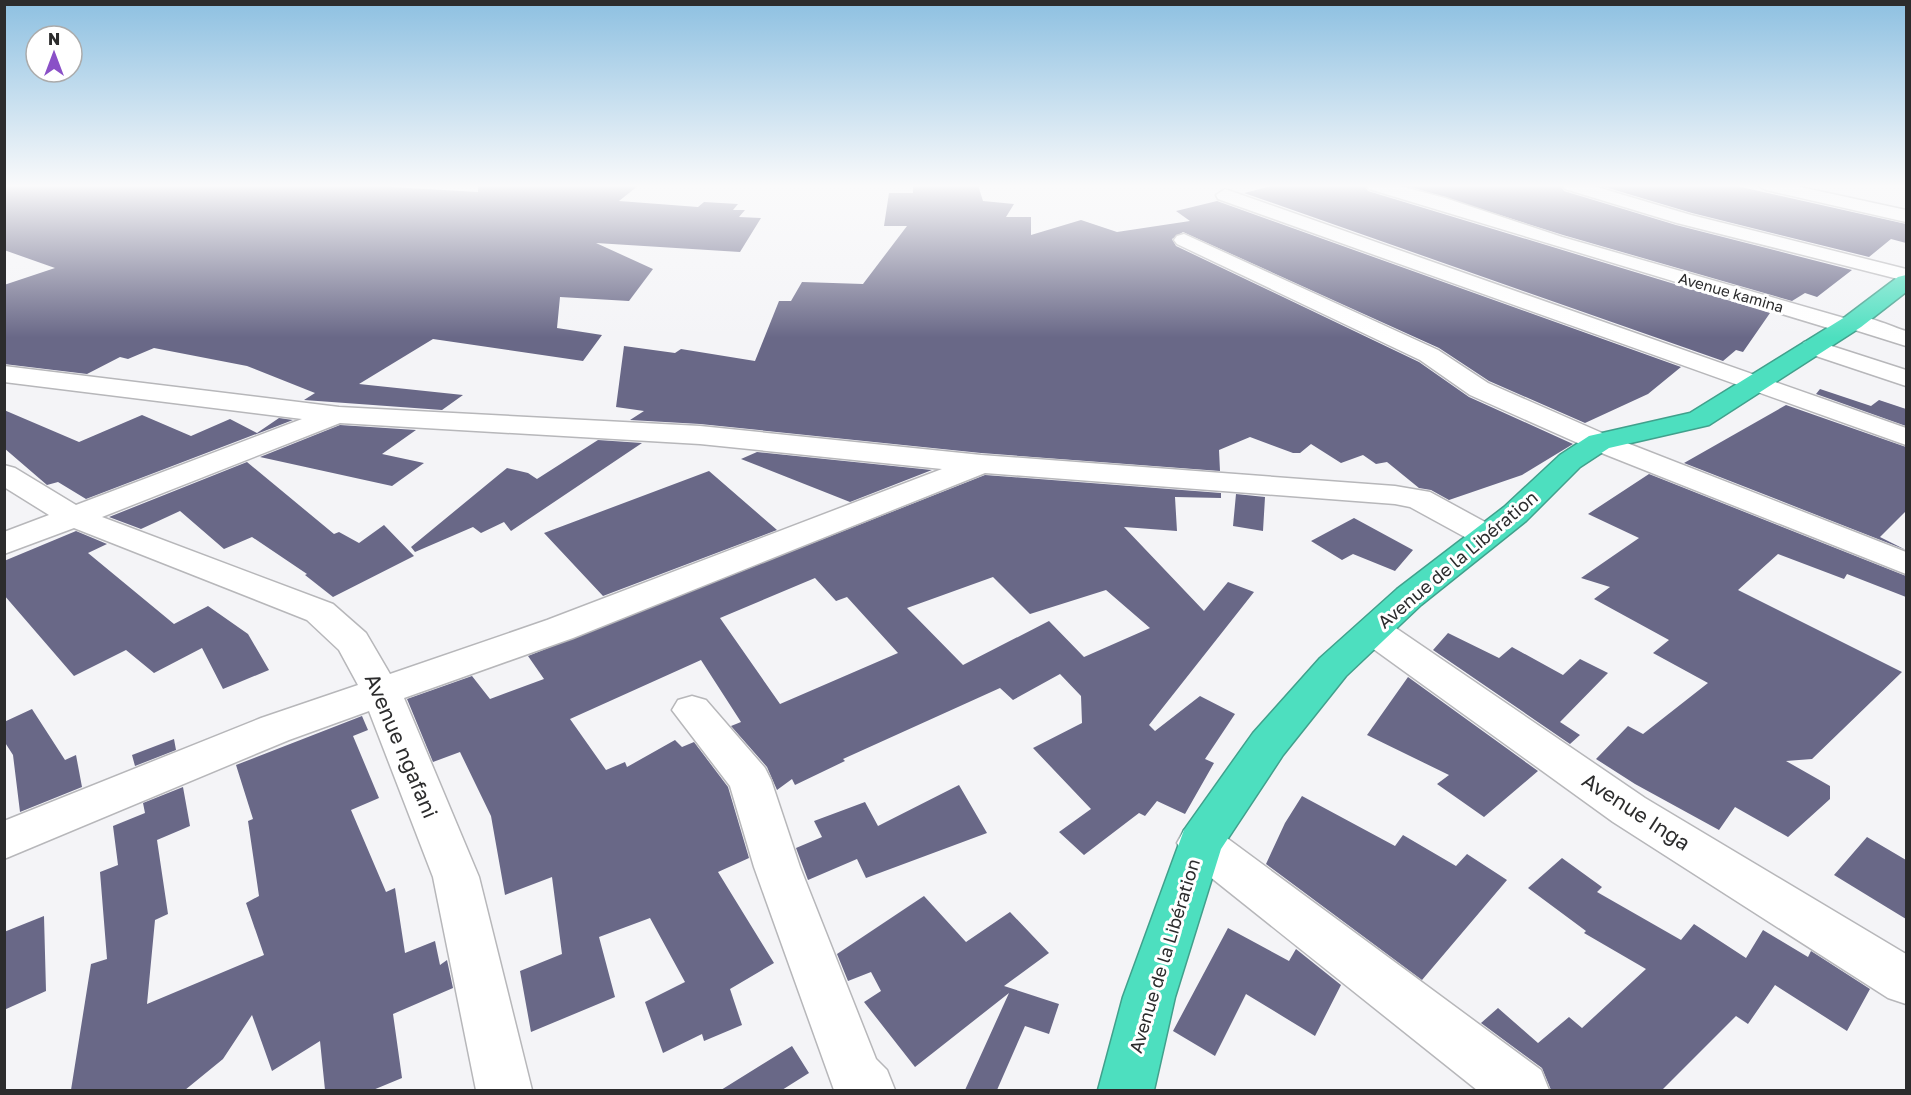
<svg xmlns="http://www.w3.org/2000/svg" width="1911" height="1095" font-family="'Golos Text',sans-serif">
<rect width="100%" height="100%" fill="#f4f4f7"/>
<path fill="#696887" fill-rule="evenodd" d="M4 185H392V187L478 192V185H639L619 201 698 207 704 202 738 204 733 210H745L739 217 761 218 740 252 596 243 653 269 629 301 560 297 557 328 602 335 583 361 433 339 359 384 463 395 442 410 304 400 315 393 247 366 154 348 128 359 120 357 87 374 4 364V285L55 268 4 250Z
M913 185H978L983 201 1014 204 1006 217H1031V235L1081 220 1117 232 1190 221 1176 211 1217 201 1681 367 1648 394 1585 423 1489 381 1439 348 1183 232 1172 239 1176 246 1419 362 1469 397 1573 444 1522 475 1449 500 1431 490 1419 488 1387 462 1376 464 1363 455 1341 463 1311 444 1300 453H1293L1250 437 1219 450 1220 471 981 453 700 424 630 420 644 411 616 407 624 346 675 353 681 349 755 361 779 301H791L802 282 863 284 907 226H884L889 193H913Z
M1276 185H1364L1368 191 1770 313 1743 352 1736 350 1723 361 1244 193Z
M1405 185H1560L1564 191 1676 225 1852 270 1817 297 1805 293 1792 301 1563 235Z
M1598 185H1732L1906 224V243L1891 239 1869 257 1692 213Z
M1820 389 1871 406 1879 400 1906 409V426L1816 394Z
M1786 405 1906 447V511L1880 537 1906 550 1684 463Z
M4 410 79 442 142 415 191 436 230 419 257 433 279 418 293 420 86 499 58 482 47 485 4 448Z
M340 425 416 430 382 454 424 463 392 486 260 457Z
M598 440 642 443 511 531 504 522 481 533 473 527 415 552 411 547 507 468 528 473 537 479Z
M757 452 932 470 850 502 741 459Z
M247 462 334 534 339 532 359 543 384 525 414 556 333 597 305 575 307 574 252 537 224 549 180 511 141 529 109 517Z
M709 471 777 530 603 596 544 533Z
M1649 474 1906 576V597L1847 574 1844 579 1778 554 1738 590 1902 672 1812 759 1786 761 1830 786V799L1788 837 1735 807 1719 830 1635 784 1596 759 1628 726 1643 734 1708 683 1653 653 1669 640 1594 599 1610 587 1581 578 1639 538 1588 514Z
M985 475 1221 493V498L1175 497 1177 531 1124 527 1204 611 1228 582 1254 592 1149 725 1155 731 1200 696 1235 714 1205 759 1214 763 1185 814 1157 801 1145 816 1139 813 1084 855 1059 832 1091 809 1033 748 1082 723 1081 696 1060 674 1013 700 1000 688 843 759 845 761 795 785 792 779 777 790 767 767 731 726 741 722 701 660 570 719 606 770 625 762 627 767 675 740 682 747 694 742 728 787 749 858 718 872 774 963 730 989 742 1025 704 1041 702 1034 663 1053 645 1002 685 982 650 918 599 937 615 997 531 1032 520 971 562 954 552 877 505 895 491 816 460 752 433 762 407 699 472 676 490 699 544 679 528 656ZM993 577 1030 614 1106 590 1150 628 1084 657 1049 621 963 665 907 608ZM815 578 836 601 847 597 898 653 780 704 720 618Z
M1236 494 1265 497 1263 531 1233 526Z
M1354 518 1413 550 1395 571 1353 554 1342 560 1311 541Z
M76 531 107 544 88 553 174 624 208 606 248 634 269 670 223 689 202 648 154 673 126 650 74 676 4 595V561Z
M1448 633 1499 658 1512 647 1563 675 1580 659 1608 673 1560 722 1580 735 1570 744 1433 650Z
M1408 677 1538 771 1484 817 1437 784 1449 775 1367 735Z
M32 709 65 760 76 755 82 787 20 812 13 755 4 741V722Z
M362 716 368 730 353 736 379 798 351 810 386 892 395 888 405 953 435 941 440 965 447 960 453 988 393 1014 402 1078 373 1090H325L320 1041 272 1071 252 1015 223 1059 185 1090H71L91 964 107 959 100 872 118 865 113 826 145 813 143 803 183 787 190 826 157 840 168 914 155 920 147 1004 264 955 246 903 259 896 248 821 253 819 236 765Z
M174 739 176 750 135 766 132 755Z
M959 785 987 833 866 878 857 859 808 880 796 848 822 837 814 821 865 802 878 826Z
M1302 796 1395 846 1403 835 1456 866 1467 854 1507 880 1422 980 1266 864 1285 823Z
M1867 837 1906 860V919L1834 875Z
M1562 858 1602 887 1597 892 1681 940 1694 924 1746 958 1763 930 1808 957 1811 951 1870 989 1847 1031 1775 985 1748 1024 1736 1016 1662 1090H1551L1542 1068 1481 1023 1498 1008 1538 1043 1569 1017 1582 1028 1646 969 1584 933 1586 931 1528 888Z
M924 896 966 942 1010 912 1049 953 1004 986 1059 1004 1049 1034 1025 1026 997 1090H965L1009 993 915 1067 864 1002 881 991 871 972 848 981 837 954Z
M44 916 46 991 4 1010V932Z
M1228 928 1289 961 1296 949 1341 985 1315 1036 1246 994 1215 1056 1173 1031Z
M792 1046 809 1073 782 1090H721Z"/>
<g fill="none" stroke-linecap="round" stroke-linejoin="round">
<defs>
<path id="minor" d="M1366 185H1396L1445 198 1562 237 1844 318C1861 311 1889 326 1906 331V346L1855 330 1846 333 1838 331 1369 189Z
M1562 185H1590L1691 215 1906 269V281L1677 223 1565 189Z
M1757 185H1791L1906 210V222L1766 190Z
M1225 189 1906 428V445L1218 199 1216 195Z
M1184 234 1438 350 1488 383 1609 436 1906 552V574L1589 448 1470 395 1420 360 1177 244 1174 240 1177 236Z
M1813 340 1906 370V386L1804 352 1801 347 1804 342Z
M4 366 339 407 700 426 981 455 1395 486 1430 492 1496 528 1501 535 1496 542 1485 545 1474 542 1410 507 1395 504 985 473 573 638 404 698 479 877 532 1090H476L433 877 369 711 289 740 4 859V821L261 718 358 685 339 650 307 620 74 528 4 554V532L49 515 4 487V465L15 468 76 505 302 419 4 382ZM340 423 700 444 942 469 547 620 390 674 366 633 333 604 102 517Z
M1374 619 1387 622 1645 798 1906 954V1004L1888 998 1613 822 1361 640 1356 631 1361 622Z
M692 696 706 700 765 768 771 780 800 867 876 1059 887 1070 895 1090H834L754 867 730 786 672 710 678 700Z
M1200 824 1216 830 1541 1070 1549 1090H1477L1184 856 1177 843 1184 830Z"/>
<path id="highway" d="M1906 275V292L1861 327 1709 425 1609 448 1580 467 1526 521 1421 605 1346 676 1283 755 1221 849 1175 997 1154 1090H1098L1123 997 1184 830 1253 733 1320 658 1397 589 1504 507 1560 455 1589 436 1690 413 1845 317 1898 277Z"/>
</defs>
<use href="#minor" stroke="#b7b7ba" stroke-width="3"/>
<use href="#highway" stroke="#41a08c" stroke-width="3"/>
<use href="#minor" fill="#fff" fill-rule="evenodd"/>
<use href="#highway" fill="#4ddfbf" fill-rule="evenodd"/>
</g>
<linearGradient id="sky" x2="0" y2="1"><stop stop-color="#8dc0e1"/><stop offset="0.55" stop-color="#fafafb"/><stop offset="1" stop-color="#fafafb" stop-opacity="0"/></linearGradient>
<rect width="1911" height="338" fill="url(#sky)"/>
<g text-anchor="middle" stroke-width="6" stroke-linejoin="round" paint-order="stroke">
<g font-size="15" fill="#2c2c2d" stroke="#fff">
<text transform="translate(1731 293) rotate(16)" y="5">Avenue kamina</text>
</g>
<g font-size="18" fill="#2c2c2d" stroke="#fff">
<text transform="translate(1458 560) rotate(-40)" y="6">Avenue de la Libération</text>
<text transform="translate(1165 956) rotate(-73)" y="6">Avenue de la Libération</text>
</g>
<g font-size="21" fill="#2c2c2d" stroke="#fff">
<text transform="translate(401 746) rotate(67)" y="7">Avenue ngafani</text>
<text transform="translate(1636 812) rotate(33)" y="7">Avenue Inga</text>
</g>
</g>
<rect width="1911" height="1095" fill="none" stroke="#2c2c2d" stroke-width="12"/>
<g transform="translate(54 54)"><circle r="28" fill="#ffffff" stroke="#ababab" stroke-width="1.5"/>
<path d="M0-4.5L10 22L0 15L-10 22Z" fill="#8a50c7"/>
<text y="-9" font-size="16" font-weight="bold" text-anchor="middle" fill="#2c2c2d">N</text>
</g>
</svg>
